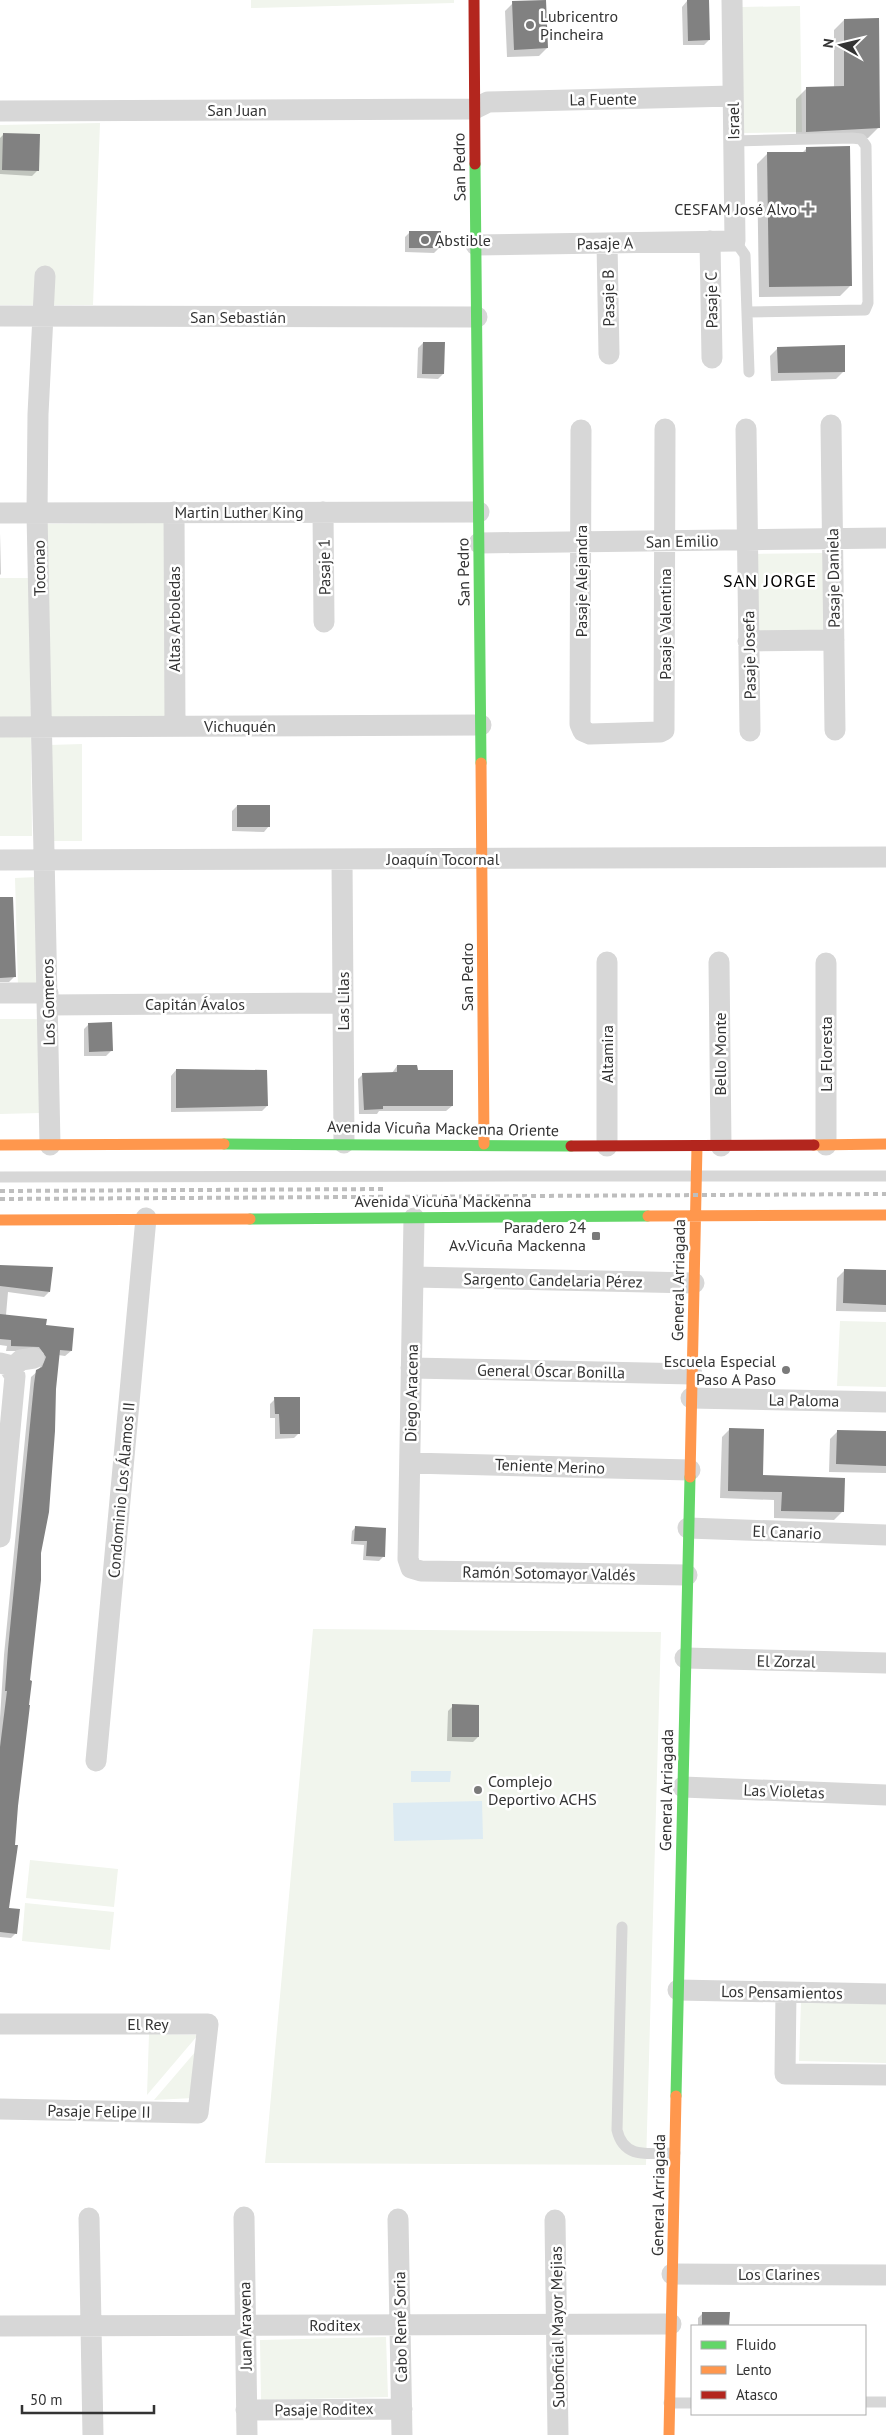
<svg xmlns="http://www.w3.org/2000/svg" width="886" height="2435" font-family="'PT Sans',sans-serif">
<rect width="100%" height="100%" fill="#fff"/>
<path fill="#f1f5ed" d="M251 0H454V3L251 8Z
M800 6 802 132 743 133 742 7Z
M100 123 93 305H0V125Z
M168 522 171 718H49L47 524Z
M825 553 826 633 751 634V554Z
M0 578H29L32 836H0Z
M82 744V841H52L49 745Z
M37 877 40 986 18 987 15 878Z
M0 1019H39L41 1113 0 1114Z
M840 1321 886 1322V1387L837 1386Z
M313 1629 661 1632 646 2165 265 2163Z
M30 1860 118 1869 114 1907 26 1898Z
M25 1903 114 1912 110 1950 22 1941Z
M801 2002 886 2004V2063L799 2061Z
M149 2034 198 2035 147 2095Z
M202 2044 193 2098 154 2100Z
M386 2337 388 2397 261 2400 260 2340Z"/>
<path fill="#ddebf3" d="M411 1771H451L450 1782H411Z
M482 1801 483 1839 394 1841 393 1803Z"/>
<path fill="#0003" d="M687 1 709 40 704 45H683L682 7Z
M513 3 547 48 539 56 507 57 505 11Z
M844 20 878 128 868 138 796 142V99L807 88H834V30Z
M4 134 37 171 32 176 0 174V138Z
M807 148 851 285 840 296 759 297 757 164 768 153H802Z
M410 232 439 248 434 253 405 252V237Z
M423 343 443 374 438 379 417 378 418 348Z
M778 348 844 371 836 379 771 381 770 356Z
M0 533 1 574 0 575Z
M237 806 269 826 264 832 232 831V811Z
M0 898 14 977 9 982H0Z
M89 1024 111 1051 106 1056H84V1029Z
M397 1066 416 1071 452 1106 446 1111H379L377 1114H359L358 1079 363 1074 392 1073Z
M176 1070 267 1106 262 1111 171 1112V1076Z
M0 1267 49 1292 44 1297 8 1292 6 1315 45 1326 71 1351 65 1356 58 1355 40 1553 0 1887V1718L4 1655 31 1377 39 1370 42 1362 33 1351H6L7 1346 0 1345Z
M845 1270 886 1271V1312L836 1311 837 1278Z
M275 1399 299 1433 294 1438 275 1439V1418H270V1404Z
M730 1429 762 1476 842 1512 834 1520 774 1518V1500L720 1498 722 1437Z
M838 1431 886 1432V1473L829 1472 830 1439Z
M356 1527 383 1557 379 1561 363 1560 364 1545 351 1544 352 1531Z
M453 1706 478 1737 473 1742 447 1741 448 1711Z
M0 1908 16 1933 11 1938 0 1937Z
M703 2313 728 2314V2326H698V2318Z"/>
<path fill="#818181" d="M546 0 548 48 514 50 512 1Z
M687 0H709L710 40 688 41Z
M879 18 880 128 806 132V87L844 86V19Z
M3 133 40 134 39 171 2 170Z
M850 146 852 286 769 287 767 152H806V147Z
M409 231H441V248H409Z
M423 342H445L444 374H422Z
M845 345V372L778 373 777 347Z
M237 805H270V827H237Z
M0 897H13L16 977 0 978Z
M112 1022 113 1051 89 1052 88 1023Z
M397 1065H417L418 1070H453V1106H383V1109L364 1110 362 1073 397 1072Z
M176 1069 267 1070 268 1106 176 1108Z
M0 1265 53 1267 50 1292 0 1286Z
M844 1269 886 1270V1305L843 1303Z
M0 1314 47 1319 46 1325 74 1328 72 1351 60 1350 56 1389 55 1431 49 1512 41 1553V1580L30 1680 32 1681 29 1705H30L18 1806 15 1845H18L9 1908 20 1909 17 1934 0 1932V1747L7 1691H5L8 1649 34 1384 36 1370 42 1367 46 1357 39 1347 11 1346V1340L0 1339Z
M274 1397H300V1434H280L279 1414H275Z
M729 1428 764 1429 763 1475 845 1478 844 1512 781 1511 782 1492 728 1491Z
M837 1430 886 1431V1466L836 1464Z
M355 1526 386 1528 385 1557 366 1556 367 1541H354Z
M452 1704 479 1705V1737H452Z
M702 2312H730L729 2326H702Z"/>
<g fill="none" stroke-linecap="round" stroke-linejoin="round">
<path stroke="#d7d7d7" stroke-width="11" d="M734 141 852 138 861 139 866 146 868 303 865 310 747 312
M735 241 745 255 749 372
M0 1177C295 1175 591 1177 886 1176
M622 1927 617 2130C624 2160 649 2153 675 2153
M865 2402H886
M669 2403H692"/>
<path stroke="#d7d7d7" stroke-width="21" d="M0 111 474 109 488 102 733 96
M710 241 712 358
M607 243 609 354
M476 245 735 241 732 0
M45 276 38 414 37 513 50 1145
M0 316 477 317
M831 425 835 730
M746 429 750 731
M581 430 580 724 583 731 590 734 660 732 664 730 665 429
M174 512 175 726
M323 512 324 622
M0 513 479 512
M479 543 886 538
M748 641 834 640
M0 727 481 725
M342 859 344 1143
M0 860 886 857
M719 962 721 1146
M826 963V1145
M0 993H48
M48 1005 343 1003
M607 1146V962
M414 1218 408 1559 411 1568 421 1571 687 1575
M413 1277 694 1283
M0 1363 8 1365 15 1376 0 1537
M12 1368 21 1360 34 1358
M411 1368 692 1374
M691 1398 886 1402
M410 1463 690 1470
M688 1528 886 1535
M685 1658 886 1663
M96 1761 146 1218
M683 1787 886 1795
M678 1990 886 1994
M786 1992 785 2074 886 2075
M0 2024H208L198 2113 0 2109
M244 2217 247 2435
M89 2218 93 2435
M398 2219 402 2435
M555 2220 558 2435
M672 2274 886 2275
M0 2326 671 2324
M246 2410 402 2409"/>
<path stroke="#63d668" stroke-width="11" d="M475 164 481 763
M224 1144 571 1146
M250 1219 648 1216
M676 2096 690 1477"/>
<path stroke="#ff974d" stroke-width="11" d="M481 763 484 1144
M0 1145 224 1144
M814 1145 886 1144
M648 1216 886 1215
M0 1220 250 1219
M690 1477 697 1146
M669 2435 676 2096"/>
<path stroke="#b3261e" stroke-width="11" d="M474 0 475 164
M571 1146 814 1145"/>
<path stroke="#bebebe" stroke-width="4" stroke-dasharray="5 4" stroke-linecap="butt" d="M0 1191 384 1189
M0 1199 886 1194"/>
</g>
<g fill="#7a7a7a" stroke="#fff" stroke-width="2">
<circle cx="530" cy="25" r="5"/>
<path d="M805.5 201.5h5v5h5v5h-5v5h-5v-5h-5v-5h5z"/>
<circle cx="425" cy="240" r="5"/>
<rect x="591" y="1231" width="10" height="10" rx="2.5"/>
<circle cx="786" cy="1370" r="5"/>
<circle cx="478" cy="1790" r="5"/>
</g>
<g text-anchor="middle" stroke-width="5" stroke-linejoin="round" paint-order="stroke">
<g font-size="16" fill="#333" stroke="#fff" text-anchor="start">
<text x="540" y="22">Lubricentro<tspan x="540" dy="18">Pincheira</tspan></text>
<text x="797" y="215" text-anchor="end">CESFAM José Alvo</text>
<text x="435" y="246">Abstible</text>
<text x="586" y="1233" text-anchor="end">Paradero 24<tspan x="586" dy="18">Av.Vicuña Mackenna</tspan></text>
<text x="776" y="1367" text-anchor="end">Escuela Especial<tspan x="776" dy="18">Paso A Paso</tspan></text>
<text x="488" y="1787">Complejo<tspan x="488" dy="18">Deportivo ACHS</tspan></text>
</g>
<g font-size="16" fill="#333" stroke="#fff">
<text transform="translate(603 99) rotate(-1)" y="6">La Fuente</text>
<text x="237" y="116">San Juan</text>
<text transform="translate(733 121) rotate(-91)" y="6">Israel</text>
<text transform="translate(459 167) rotate(-91)" y="6">San Pedro</text>
<text transform="translate(605 243) rotate(-1)" y="6">Pasaje A</text>
<text transform="translate(608 298) rotate(-91)" y="6">Pasaje B</text>
<text transform="translate(711 300) rotate(-91)" y="6">Pasaje C</text>
<text x="238" y="323">San Sebastián</text>
<text x="239" y="518">Martin Luther King</text>
<text transform="translate(682 541) rotate(-1)" y="6">San Emilio</text>
<text transform="translate(324 567) rotate(-91)" y="6">Pasaje 1</text>
<text transform="translate(39 568) rotate(-91)" y="6">Toconao</text>
<text transform="translate(463 572) rotate(-91)" y="6">San Pedro</text>
<text transform="translate(833 578) rotate(-91)" y="6">Pasaje Daniela</text>
<text transform="translate(581 581) rotate(-90)" y="6">Pasaje Alejandra</text>
<text transform="translate(174 619) rotate(-90)" y="6">Altas Arboledas</text>
<text transform="translate(665 624) rotate(-90)" y="6">Pasaje Valentina</text>
<text transform="translate(749 655) rotate(-91)" y="6">Pasaje Josefa</text>
<text x="240" y="732">Vichuquén</text>
<text x="443" y="865">Joaquín Tocornal</text>
<text transform="translate(467 977) rotate(-90)" y="6">San Pedro</text>
<text transform="translate(343 1001) rotate(-90)" y="6">Las Lilas</text>
<text transform="translate(48 1002) rotate(-91)" y="6">Los Gomeros</text>
<text x="195" y="1010">Capitán Ávalos</text>
<text transform="translate(607 1054) rotate(-90)" y="6">Altamira</text>
<text transform="translate(720 1054) rotate(-90)" y="6">Bello Monte</text>
<text transform="translate(826 1054) rotate(-90)" y="6">La Floresta</text>
<text transform="translate(443 1128) rotate(1)" y="6">Avenida Vicuña Mackenna Oriente</text>
<text x="443" y="1207">Avenida Vicuña Mackenna</text>
<text transform="translate(553 1280) rotate(1)" y="6">Sargento Candelaria Pérez</text>
<text transform="translate(678 1280) rotate(-89)" y="6">General Arriagada</text>
<text transform="translate(551 1371) rotate(1)" y="6">General Óscar Bonilla</text>
<text transform="translate(411 1393) rotate(-89)" y="6">Diego Aracena</text>
<text transform="translate(804 1400) rotate(1)" y="6">La Paloma</text>
<text transform="translate(550 1466) rotate(2)" y="6">Teniente Merino</text>
<text transform="translate(121 1490) rotate(-85)" y="6">Condominio Los Álamos II</text>
<text transform="translate(787 1532) rotate(2)" y="6">El Canario</text>
<text transform="translate(549 1573) rotate(1)" y="6">Ramón Sotomayor Valdés</text>
<text transform="translate(786 1661) rotate(1)" y="6">El Zorzal</text>
<text transform="translate(666 1790) rotate(-89)" y="6">General Arriagada</text>
<text transform="translate(784 1791) rotate(2)" y="6">Las Violetas</text>
<text transform="translate(782 1992) rotate(1)" y="6">Los Pensamientos</text>
<text x="148" y="2030">El Rey</text>
<text transform="translate(99 2111) rotate(1)" y="6">Pasaje Felipe II</text>
<text transform="translate(658 2195) rotate(-89)" y="6">General Arriagada</text>
<text x="779" y="2280">Los Clarines</text>
<text x="335" y="2331">Roditex</text>
<text transform="translate(245 2326) rotate(-91)" y="6">Juan Aravena</text>
<text transform="translate(400 2327) rotate(-91)" y="6">Cabo René Soria</text>
<text transform="translate(557 2327) rotate(-91)" y="6">Suboficial Mayor Mejias</text>
<text transform="translate(324 2409) rotate(-1)" y="6">Pasaje Roditex</text>
</g>
<g font-size="18" letter-spacing="1" fill="#000" stroke="#fff">
<text x="770" y="587">SAN JORGE</text>
</g>
</g>
<rect x="691" y="2325" width="175" height="90" fill="#ffffff" stroke="#adadad"/>
<rect x="701" y="2341" width="25" height="8" fill="#63d668" stroke="#adadad"/>
<text x="736" y="2350" font-size="15" fill="#333333">Fluido</text>
<rect x="701" y="2366" width="25" height="8" fill="#ff974d" stroke="#adadad"/>
<text x="736" y="2375" font-size="15" fill="#333333">Lento</text>
<rect x="701" y="2391" width="25" height="8" fill="#b3261e" stroke="#adadad"/>
<text x="736" y="2400" font-size="15" fill="#333333">Atasco</text>
<g transform="translate(841 45) rotate(278)" stroke="#ffffff" stroke-width="4" paint-order="stroke">
<path d="M0-4L9 19L0 12L-9 19Z" fill="#333333"/>
<text y="-8" font-size="14" font-weight="bold" text-anchor="middle" fill="#333333">N</text>
</g>
<path d="M22 2405v8h132v-8" fill="none" stroke="#333333" stroke-width="2.5"/>
<text x="30" y="2405" font-size="15" fill="#333333" stroke="#ffffff" stroke-width="4" paint-order="stroke">50 m</text>
</svg>
